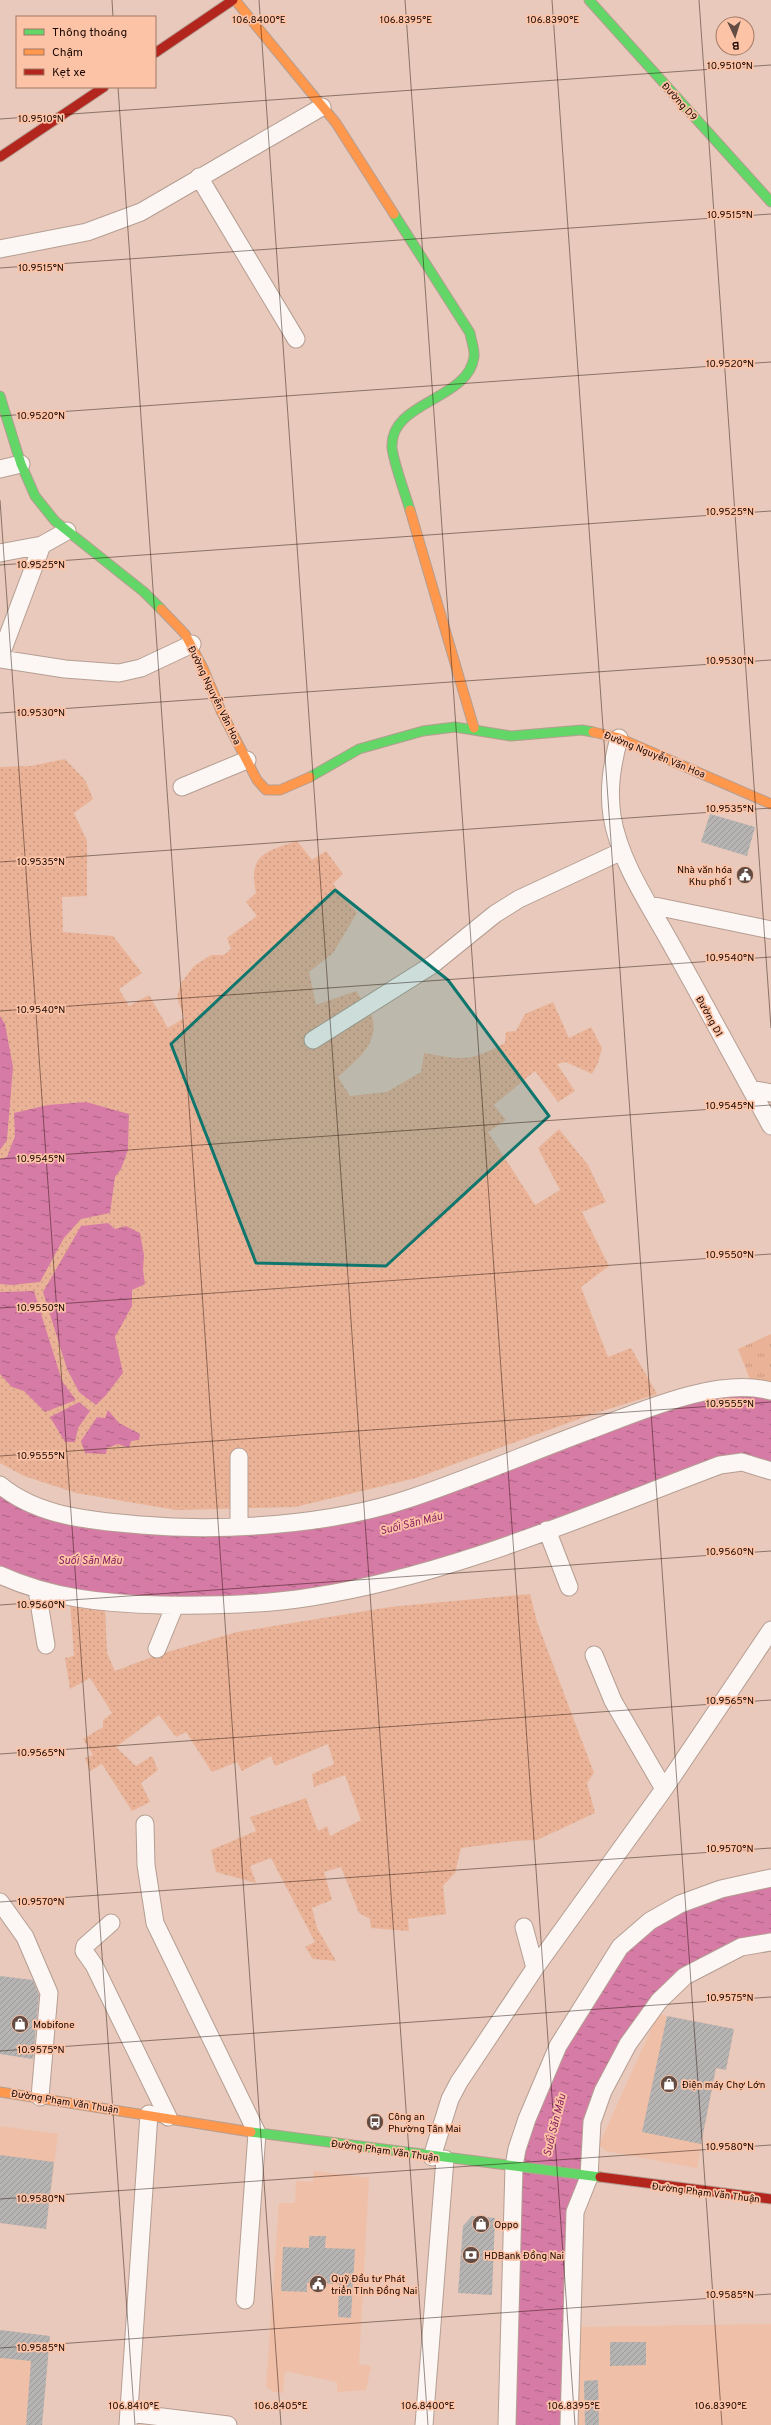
<svg xmlns="http://www.w3.org/2000/svg" width="771" height="2425" font-family="Overpass,sans-serif">
<defs>
<pattern id="grass-dots" width="8" height="8" patternUnits="userSpaceOnUse"><rect width="8" height="8" fill="#eab397"/><path d="M2 2h.1M6 6h.1" fill="none" stroke="#c89980" stroke-width="1.8" stroke-linecap="round"/></pattern>
<pattern id="park-tufts" width="24" height="20" patternUnits="userSpaceOnUse"><rect width="24" height="20" fill="#eab397"/><path d="M3 7l-1-3M5 7V3M7 7l1-3M15 17l-1-3M17 17v-4M19 17l1-3" fill="none" stroke="#c89980"/></pattern>
<pattern id="water-ripples" width="26" height="14" patternUnits="userSpaceOnUse"><rect width="26" height="14" fill="#d67ba5"/><path d="M2 4q2-2 4 0t4 0M15 11q2-2 4 0t4 0" fill="none" stroke="#ad6384"/></pattern>
<pattern id="building-hatch" width="6" height="6" patternUnits="userSpaceOnUse"><rect width="6" height="6" fill="#b6b4b3"/><path d="M-1 1l2-2M0 6l6-6M5 7l2-2" fill="none" stroke="#9c9998"/></pattern>
</defs>
<rect width="100%" height="100%" fill="#e8c9bb"/>
<path fill="#f0bfa7" d="M658 2014 734 2029 726 2070 716 2068 697 2168 606 2151 599 2145Z
M0 2126 58 2134 46 2229 0 2223Z
M314 2171 369 2178 359 2364 371 2366 366 2390 337 2392V2382L285 2371 283 2393 274 2392 266 2387 279 2203H295L296 2181 313 2182Z
M771 2324V2425H576L578 2327Z
M0 2330 50 2336 42 2425H0Z"/>
<path fill="url(#grass-dots)" d="M65 759 85 780 93 799 74 813 87 841V896L62 897 63 932 113 936 142 973 119 989 129 1006 149 995 168 1028 184 1018 177 997 181 983 194 966 211 955H224L231 949 227 938 257 916 246 902 256 893C248 855 264 852 297 841L312 860 326 851 343 874 333 884 357 913 333 953 309 972 316 1005 356 991C361 999 372 1011 373 1021 378 1045 354 1062 338 1077L350 1096 387 1092 421 1072 424 1053C462 1060 470 1062 505 1043L506 1032 516 1031 525 1014 553 1002 569 1038 591 1027 602 1048 598 1063 592 1074 566 1062 557 1064 575 1091 558 1102 535 1071 494 1105 506 1120 488 1132 535 1205 560 1190 538 1148 559 1129 588 1165 606 1202 582 1212 609 1266 581 1287 608 1357 631 1348 657 1394 590 1415 416 1478 295 1507 176 1510 76 1493 24 1476 0 1463V767L31 766Z
M530 1594 537 1622 594 1773 587 1783 595 1813 537 1840 515 1841 461 1848 455 1873 443 1886 446 1914 408 1919 409 1931 371 1928 370 1919 359 1913 341 1867 324 1872 332 1900 312 1908 317 1928 336 1961 313 1959 305 1947 315 1942 271 1858 250 1866 256 1883 216 1872 211 1850 256 1831 250 1817 306 1798 318 1831 327 1826 330 1836 361 1820 345 1775 314 1787 312 1774 334 1764 328 1744 275 1766 271 1756 242 1771 237 1762 212 1772 186 1732 176 1737 159 1715 116 1747 136 1766 152 1756 158 1770 141 1783 150 1802 132 1811 102 1764 90 1771 85 1758 93 1755 83 1739 103 1727V1720L112 1713 90 1678 70 1689 65 1658 74 1656 70 1603 105 1607 107 1653 115 1671 157 1655 237 1632 390 1607Z"/>
<path fill="url(#park-tufts)" d="M771 1334V1384L751 1382 738 1349Z"/>
<path fill="url(#water-ripples)" d="M0 1016 5 1024 13 1067 7 1140 0 1150Z
M86 1102 129 1114 128 1150 121 1169 115 1177 110 1213 81 1219 64 1238 40 1282 11 1285 0 1284V1159L7 1157 15 1136 14 1113 48 1105Z
M108 1223 115 1229 126 1226 140 1233 144 1255 143 1270 145 1284 132 1290V1306L115 1337 123 1373 106 1395 96 1405 79 1392 67 1369 43 1292 81 1226Z
M34 1291 62 1381 76 1400 45 1412 24 1391 12 1387 0 1374V1292Z
M714 1395H761L771 1397V1463L742 1455 483 1548 325 1589 203 1600 101 1595 36 1583 0 1567V1493L38 1515 298 1527 658 1411Z
M79 1402 90 1411 78 1428 75 1442H65L50 1417Z
M108 1410 119 1423 140 1434 139 1440 131 1441 129 1448 118 1444 107 1448 106 1454 85 1453 81 1441 97 1417 105 1418Z
M771 1884V1935L680 1971 590 2108 564 2425H512L519 2162 563 2048 625 1952 654 1925 682 1911 722 1895Z"/>
<path fill="url(#building-hatch)" d="M710 814 755 827 747 856 701 842Z
M0 1976 33 1980 39 1995 33 2059 0 2054Z
M667 2016 734 2029 726 2070 716 2068 701 2144 642 2132Z
M0 2155 54 2162 46 2229 0 2223Z
M472 2216 495 2218 492 2295 458 2293 463 2226Z
M309 2236H326L325 2248 355 2249 351 2318 338 2317 339 2284 307 2283V2292L281 2291 283 2247 309 2248Z
M0 2330 50 2336 42 2425H26L31 2361 0 2358Z
M610 2342H646V2365L610 2366Z
M598 2380 599 2425H585L584 2381Z"/>
<g fill="none" stroke-linecap="round" stroke-linejoin="round">
<defs>
<path id="street" d="M199 177 296 339
M0 249 87 232 141 212 322 107
M0 469 21 464
M0 553 42 545 67 531
M0 657 42 545
M0 659 65 669 119 673 141 668 192 644
M619 738C612 765 608 788 612 816 619 860 648 903 670 942 704 1003 737 1064 771 1126
M182 787 247 760
M650 905 771 930
M313 1040 432 965 495 914 519 899 622 851
M751 1089 771 1093
M239 1457V1527
M0 1485C39 1517 92 1521 141 1525 223 1532 330 1525 408 1499 468 1479 526 1454 585 1432 637 1413 716 1376 771 1391
M547 1530 569 1587
M0 1575C50 1598 106 1604 161 1605 211 1606 261 1605 311 1597 452 1575 587 1515 720 1465L742 1462 771 1471
M37 1590 46 1645
M157 1649 175 1605
M594 1655 613 1701 664 1789
M145 1824 146 1865 155 1923 257 2133 245 2300
M0 1902 25 1937 49 1993 40 2097
M111 1923 85 1946 84 1951 94 1965 168 2117
M524 1927 535 1968
M432 2157 450 2099 459 2082 535 1968 664 1789 771 1630
M129 2413 228 2425
M128 2425 149 2114
M424 2425 445 2159
M507 2425 514 2166 517 2149 527 2119 558 2046 620 1947 650 1921 680 1904 721 1889 771 1878
M569 2425 575 2212 589 2177 592 2122 603 2091 628 2044 659 2001 685 1976 741 1947 771 1942"/>
<path id="fast" d="M589 0 771 202
M394 214 470 333C471 340 475 350 474 357 468 401 389 401 392 448 394 464 405 493 410 510
M0 396 21 464 35 496 55 521 144 592 161 609
M310 777 359 749 423 731 455 727 511 736 582 730 593 732
M251 2132 600 2177"/>
<path id="slow" d="M235 0 336 123 394 214
M410 510 474 728
M161 609 185 634 203 668 221 711 257 780 266 790H280L310 777
M593 732 619 738 771 804
M0 2092 251 2132"/>
<path id="jam" d="M155 53 233 0
M0 157 104 87
M600 2177 771 2199"/>
</defs>
<use href="#street" stroke="#b59e92" stroke-width="19"/>
<use href="#fast" stroke="#b59e92" stroke-width="11"/>
<use href="#slow" stroke="#b59e92" stroke-width="11"/>
<use href="#jam" stroke="#b59e92" stroke-width="11"/>
<use href="#street" stroke="#fcf7f5" stroke-width="17"/>
<use href="#fast" stroke="#63d668" stroke-width="9"/>
<use href="#slow" stroke="#ff974d" stroke-width="9"/>
<use href="#jam" stroke="#b3261e" stroke-width="9"/>
</g>
<path fill="#0f766e" fill-opacity="0.2" stroke="#0f766e" stroke-width="3" stroke-linejoin="round" d="M335 890 448 980 549 1116 386 1266 256 1263 171 1044Z"/>
<path fill="none" stroke="#1c0902" stroke-width="1" stroke-opacity="0.45" d="M112 0 113 17M259 0 428 2425M405 0 575 2425M552 0 722 2425M699 0 771 1028M118 87 281 2425M0 119 771 65M0 268 771 214M0 416 771 362M0 500 135 2425M0 565 771 511M0 713 771 660M0 862 771 808M0 1011 771 957M0 1159 771 1105M0 1308 771 1254M0 1456 771 1402M0 1605 771 1551M0 1754 771 1700M0 1902 771 1848M0 2051 771 1997M0 2199 771 2145M0 2348 771 2294"/>
<defs>
<symbol id="civic-disc" viewBox="-11 -11 22 22"><circle r="9.5" fill="#634c43" stroke="#fcc3a7"/><path d="M-.6-6.5H3V-4.5H.6V-3L4-1V1h2V6H-6V1h2V-1L-.6-3ZM-1.2 2.5V6h2.4V2.5Z" fill="#fff"/></symbol>
<symbol id="shop-disc" viewBox="-11 -11 22 22"><circle r="9.5" fill="#634c43" stroke="#fcc3a7"/><path d="M-5-2.5h2.3a2.7 3.5 0 0 1 5.4 0H5L5.5 6h-11ZM-1.5-2.5h3a1.5 2.3 0 0 0-3 0Z" fill="#fff"/></symbol>
<symbol id="bus-disc" viewBox="-11 -11 22 22"><circle r="9.5" fill="#634c43" stroke="#fcc3a7"/><path d="M-5-6H5V4H4V6H2V4H-2V6H-4V4H-5ZM-3.5-4V0h7V-4ZM-3.5 1.2v1.5H-2V1.2ZM2 1.2v1.5H3.5V1.2Z" fill="#fff"/></symbol>
<symbol id="bank-disc" viewBox="-11 -11 22 22"><circle r="9.5" fill="#634c43" stroke="#fcc3a7"/><path d="M-6-4H6V4H-6ZM0-2.3a2.3 2.3 0 1 0 0 4.6a2.3 2.3 0 1 0 0-4.6Z" fill="#fff"/></symbol>
</defs>
<g fill-rule="evenodd">
<use href="#civic-disc" x="735" y="865" width="20" height="20"/>
<use href="#shop-disc" x="10" y="2014" width="20" height="20"/>
<use href="#shop-disc" x="659" y="2074" width="20" height="20"/>
<use href="#bus-disc" x="365" y="2112" width="20" height="20"/>
<use href="#shop-disc" x="471" y="2214" width="20" height="20"/>
<use href="#bank-disc" x="461" y="2245" width="20" height="20"/>
<use href="#civic-disc" x="308" y="2274" width="20" height="20"/>
</g>
<g text-anchor="middle" stroke-width="3.5" stroke-linejoin="round" paint-order="stroke">
<g font-size="10" fill="#1c0902" stroke="#fcc3a7">
<text transform="translate(680 101) rotate(48)" y="4">Đường D9</text>
<text transform="translate(215 695) rotate(64)" y="4">Đường Nguyễn Văn Hoa</text>
<text transform="translate(655 754) rotate(22)" y="4">Đường Nguyễn Văn Hoa</text>
<text transform="translate(710 1016) rotate(61)" y="4">Đường D1</text>
<text transform="translate(65 2101) rotate(9)" y="4">Đường Phạm Văn Thuận</text>
<text transform="translate(385 2150) rotate(8)" y="4">Đường Phạm Văn Thuận</text>
<text transform="translate(706 2192) rotate(7)" y="4">Đường Phạm Văn Thuận</text>
</g>
<g font-size="10" fill="#1c0902" stroke="#fcc3a7" text-anchor="start">
<text x="732" y="873" text-anchor="end">Nhà văn hóa<tspan x="732" dy="12">Khu phố 1</tspan></text>
<text x="33" y="2028">Mobifone</text>
<text x="682" y="2088">Điện máy Chợ Lớn</text>
<text x="388" y="2120">Công an<tspan x="388" dy="12">Phường Tân Mai</tspan></text>
<text x="494" y="2228">Oppo</text>
<text x="484" y="2259">HDBank Đồng Nai</text>
<text x="331" y="2282">Quỹ Đầu tư Phát<tspan x="331" dy="12">triển Tỉnh Đồng Nai</tspan></text>
</g>
<g font-size="11" font-style="italic" fill="#8b2062" stroke="#fcc3a7">
<text transform="translate(411 1523) rotate(-14)" y="4">Suối Săn Máu</text>
<text x="90" y="1564">Suối Săn Máu</text>
<text transform="translate(554 2125) rotate(-76)" y="4">Suối Săn Máu</text>
</g>
</g>
<g font-size="10" text-anchor="middle" fill="#1c0902" stroke="#fcc3a7" stroke-width="3.5" stroke-linejoin="round" paint-order="stroke">
<text x="259" y="23">106.8400°E</text>
<text x="406" y="23">106.8395°E</text>
<text x="553" y="23">106.8390°E</text>
<text x="730" y="69">10.9510°N</text>
<text x="41" y="122">10.9510°N</text>
<text x="730" y="218">10.9515°N</text>
<text x="41" y="271">10.9515°N</text>
<text x="730" y="367">10.9520°N</text>
<text x="41" y="419">10.9520°N</text>
<text x="730" y="515">10.9525°N</text>
<text x="41" y="568">10.9525°N</text>
<text x="730" y="664">10.9530°N</text>
<text x="41" y="716">10.9530°N</text>
<text x="730" y="812">10.9535°N</text>
<text x="41" y="865">10.9535°N</text>
<text x="730" y="961">10.9540°N</text>
<text x="41" y="1013">10.9540°N</text>
<text x="730" y="1109">10.9545°N</text>
<text x="41" y="1162">10.9545°N</text>
<text x="730" y="1258">10.9550°N</text>
<text x="41" y="1311">10.9550°N</text>
<text x="730" y="1407">10.9555°N</text>
<text x="41" y="1459">10.9555°N</text>
<text x="730" y="1555">10.9560°N</text>
<text x="41" y="1608">10.9560°N</text>
<text x="730" y="1704">10.9565°N</text>
<text x="41" y="1756">10.9565°N</text>
<text x="730" y="1852">10.9570°N</text>
<text x="41" y="1905">10.9570°N</text>
<text x="730" y="2001">10.9575°N</text>
<text x="41" y="2053">10.9575°N</text>
<text x="730" y="2150">10.9580°N</text>
<text x="41" y="2202">10.9580°N</text>
<text x="730" y="2298">10.9585°N</text>
<text x="41" y="2351">10.9585°N</text>
<text x="134" y="2409">106.8410°E</text>
<text x="281" y="2409">106.8405°E</text>
<text x="428" y="2409">106.8400°E</text>
<text x="574" y="2409">106.8395°E</text>
<text x="721" y="2409">106.8390°E</text>
</g>
<rect x="16" y="16" width="140" height="72" fill="#fcc3a7" stroke="#a27965"/>
<rect x="24" y="29" width="20" height="6" fill="#63d668" stroke="#a27965"/>
<text x="52" y="36" font-size="12" fill="#1c0902">Thông thoáng</text>
<rect x="24" y="49" width="20" height="6" fill="#ff974d" stroke="#a27965"/>
<text x="52" y="56" font-size="12" fill="#1c0902">Chậm</text>
<rect x="24" y="69" width="20" height="6" fill="#b3261e" stroke="#a27965"/>
<text x="52" y="76" font-size="12" fill="#1c0902">Kẹt xe</text>
<g transform="translate(735 36) rotate(176)"><circle r="19" fill="#fcc3a7" stroke="#a27965"/>
<path d="M0-3L7 15L0 10L-7 15Z" fill="#634c43"/>
<text y="-6" font-size="11" font-weight="bold" text-anchor="middle" fill="#1c0902">B</text>
</g>
</svg>
